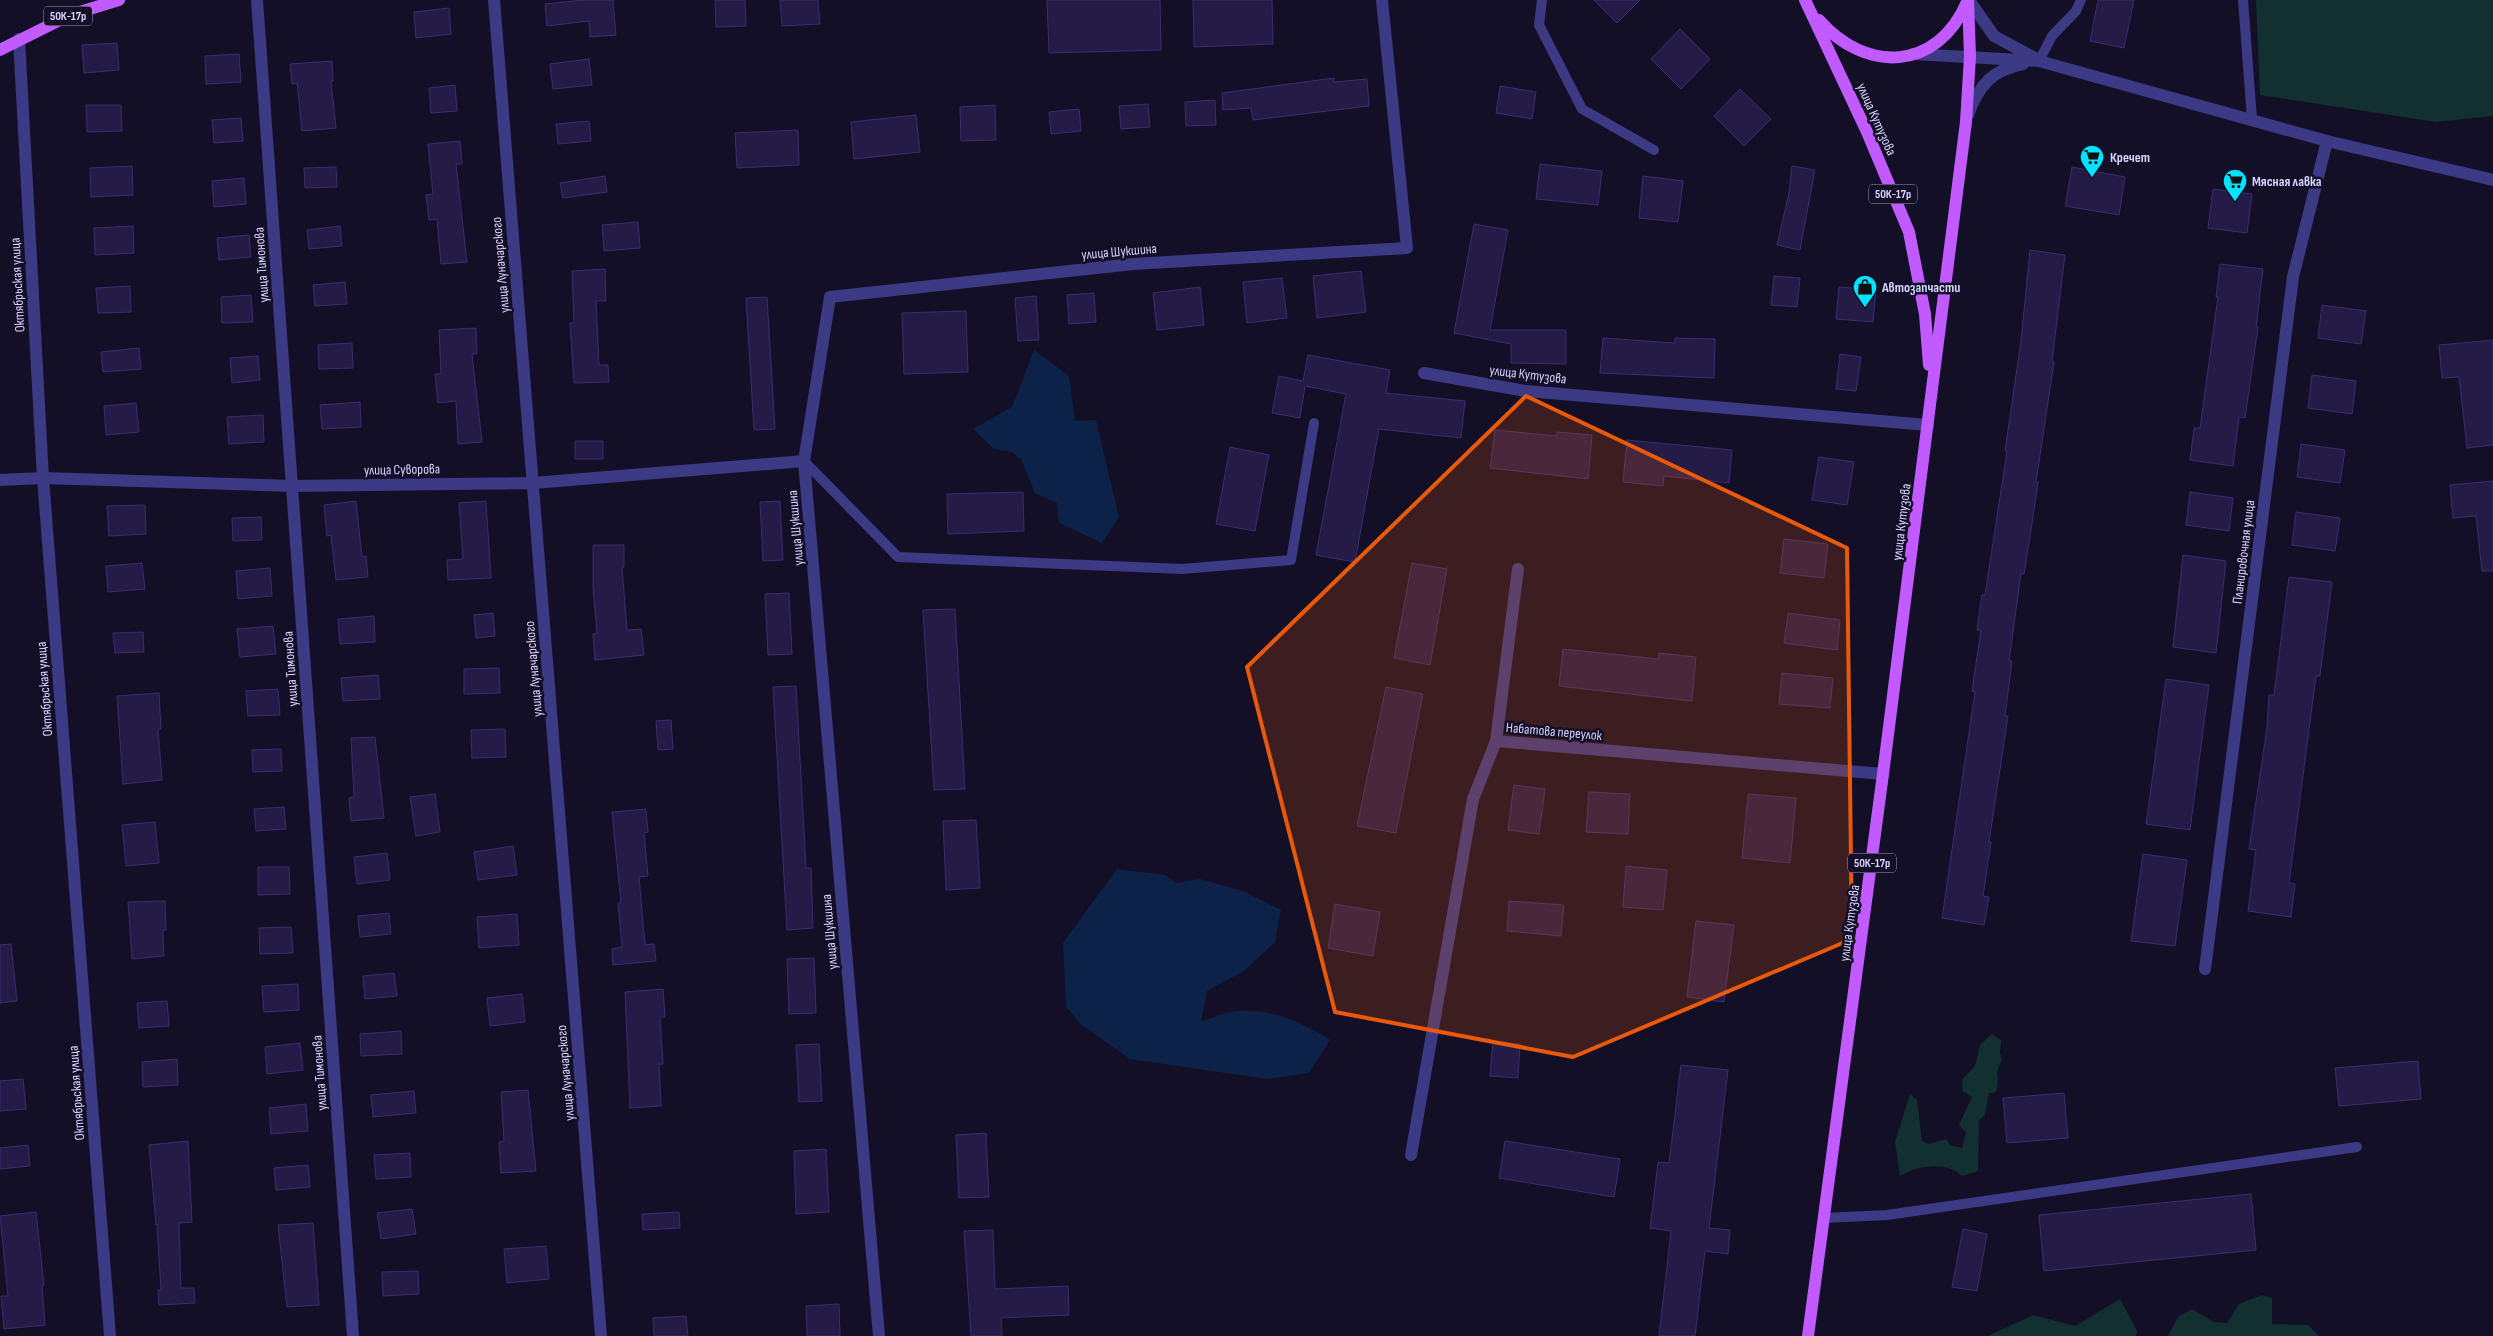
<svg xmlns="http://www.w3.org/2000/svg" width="2493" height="1336" font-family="'Sofia Sans Condensed',sans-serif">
<rect width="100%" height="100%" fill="#130f26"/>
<path fill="#12302f" d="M2256 0H2493V116L2436 122 2260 95Z
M1992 1034 2001 1040 2000 1053 2002 1059 1997 1072 1998 1082 1996 1092 1989 1093 1985 1115 1979 1120 1978 1171 1962 1176C1947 1161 1918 1165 1900 1176L1895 1142 1910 1094 1917 1100 1922 1141 1928 1144 1946 1139 1950 1145 1962 1148 1966 1132 1959 1125 1972 1097 1963 1091 1962 1080 1975 1066 1980 1045Z
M2262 1295 2272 1298V1324L2308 1325 2319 1336H2168L2178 1317 2192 1309 2214 1322 2227 1323 2239 1304Z
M2120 1299 2137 1331 2136 1336H1988L2033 1315 2075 1326Z"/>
<path fill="#0c2248" d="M1034 350 1069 376 1075 421 1096 420 1119 517 1102 543 1059 523 1057 503 1035 493 1021 459 1012 452 994 449 973 429 1012 407Z
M1117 869 1165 875 1177 883 1200 879 1243 891 1281 910 1275 942 1244 971 1207 991 1201 1021C1212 1019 1224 1012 1235 1011 1269 1008 1303 1022 1330 1040L1309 1073 1267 1079 1130 1059 1082 1025 1066 1007 1063 943Z"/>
<path fill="#241b47" stroke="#3b2d73" d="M584 0H613L616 35 590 37 589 21 547 26 545 4Z
M715 0H745L746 26 716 27Z
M780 0H818L820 24 782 26Z
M1047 0H1160L1161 50 1049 53Z
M1193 0H1272L1273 44 1194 47Z
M1594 0H1640L1617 23Z
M2098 0H2134L2124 48 2090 41Z
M449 8 451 34 416 38 414 12Z
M1680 29 1710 59 1681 89 1651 59Z
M117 43 119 70 84 73 82 45Z
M239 54 241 82 206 84 205 56Z
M589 59 592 85 553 89 550 64Z
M332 61 333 81H331L336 128 302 131 297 83 292 84 290 64Z
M1334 78V82L1367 79 1369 106 1253 120 1251 108 1223 110 1222 93Z
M455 85 457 111 431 113 429 88Z
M1500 86 1536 92 1532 119 1496 113Z
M1740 89 1771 119 1744 146 1714 116Z
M1215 100 1216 125 1186 126 1185 102Z
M1148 104 1150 127 1121 129 1119 106Z
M86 105H121L122 131 87 132Z
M995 105 996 140 961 141 960 107Z
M1079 109 1081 131 1051 134 1049 112Z
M916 115 920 152 854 159 851 122Z
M241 118 243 141 214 143 212 120Z
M589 121 591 141 558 144 556 124Z
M798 130 799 165 737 168 735 133Z
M460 141 462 164H456L467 262 441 264 437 219 429 220 426 195 433 194 428 144Z
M1540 164 1602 171 1598 205 1536 199Z
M132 166 133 195 91 197 90 168Z
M1792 166 1815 170 1800 250 1777 245 1789 193Z
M336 167 337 187 305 188 304 168Z
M2072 167 2125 177 2119 215 2065 206Z
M605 176 607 192 563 198 560 183Z
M1643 176 1683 181 1678 222 1639 218Z
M244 178 246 204 214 207 212 181Z
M2213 189 2252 194 2247 233 2208 228Z
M638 222 640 248 604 251 602 225Z
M1474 224 1508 230 1490 330H1566V364L1511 363V344L1454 333Z
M133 226 134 253 95 255 94 228Z
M340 226 342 246 309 249 307 230Z
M249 235 251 257 219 260 217 238Z
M2030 250 2065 255 2052 361 2054 362 2036 482H2038L2033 517 2024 574 2021 573 2009 661H2012L2005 716H2008L1989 842H1991L1983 896 1989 897 1984 925 1942 918 1975 692 1972 691 1981 630H1977L1982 595H1985L2007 451H2005L2021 341Z
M2220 264 2263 269 2256 327H2258L2245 418 2239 417 2233 466 2190 460 2194 428H2200L2218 297H2216Z
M605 269 606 301H596L599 365H608L609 382 574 383 570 323H574L572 271Z
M1361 271 1366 312 1317 318 1313 276Z
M1774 276 1800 278 1797 307 1771 305Z
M1282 278 1287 318 1247 323 1243 282Z
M345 282 347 304 315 306 313 285Z
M130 286 131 312 98 313 96 288Z
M1200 287 1204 325 1157 330 1153 293Z
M1839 287 1876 290 1873 322 1836 319Z
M1094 293 1096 322 1069 324 1067 295Z
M251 295 253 322 222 323 221 297Z
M1036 296 1039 340 1018 341 1015 298Z
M767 297 775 429 754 430 746 298Z
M2322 305 2366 311 2361 344 2318 338Z
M966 311 968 372 904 374 902 313Z
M476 328 477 354H472L482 442 458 444 456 401 438 403 435 374H441L439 330Z
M1603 338 1675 343V338L1715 339 1714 378 1600 373Z
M2493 340V445L2467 448 2459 377 2442 378 2439 345Z
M352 343 353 368 319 369 318 345Z
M139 348 141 369 103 372 101 352Z
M1840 354 1861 357 1856 391 1836 389Z
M1308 355 1390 370 1386 393 1465 401 1461 438 1379 429 1355 562 1316 555 1346 394 1305 386 1300 418 1272 413 1279 376 1303 381Z
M258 356 260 380 232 383 230 358Z
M2312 375 2356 381 2352 414 2308 408Z
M360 402 361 427 322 429 320 405Z
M136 403 139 432 106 435 104 406Z
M263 415 264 442 229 444 227 417Z
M1495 430 1557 436V432L1592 435 1588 479 1490 468Z
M1627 440 1732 450 1729 483 1664 476 1663 486 1623 482Z
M575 441H603V459H575Z
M2301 444 2345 450 2340 483 2297 477Z
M1230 447 1269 455 1255 531 1216 524Z
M1819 457 1854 462 1847 505 1812 500Z
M2493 481V571H2482L2476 516 2453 518 2450 485Z
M1023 492 1024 531 948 534 947 494Z
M2190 492 2233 498 2229 531 2186 525Z
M356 501 362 557 366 556 368 577 336 580 331 535 327 536 324 505Z
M486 501 491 578 448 580 447 560 463 559 459 503Z
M780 501 783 560 763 561 760 502Z
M145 505 146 534 109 536 107 506Z
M2296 512 2340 518 2335 551 2292 545Z
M261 517 262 540 233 541 232 518Z
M1784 539 1828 544 1824 578 1780 573Z
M593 545H624V567H622L627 630 641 629 644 655 595 660 593 634 597 633 593 588Z
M2183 555 2226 561 2216 653 2173 647Z
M142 563 145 589 108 592 106 566Z
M1412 563 1447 569 1430 665 1394 658Z
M270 568 272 596 238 599 236 571Z
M2289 577 2332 582 2320 676H2316L2289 883 2295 884 2291 917 2248 911 2256 850 2249 849 2267 728 2269 695H2274Z
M789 593 792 654 768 655 765 594Z
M955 609 965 789 934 790 923 610Z
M493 613 495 636 476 638 474 615Z
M1788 613 1840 620 1837 650 1784 643Z
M374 616 375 642 340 644 338 619Z
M273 626 276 654 240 657 237 629Z
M143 632 144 652 115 653 113 633Z
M1563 649 1659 659V653L1696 657 1692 701 1559 686Z
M499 668 500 693 464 694V669Z
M1782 673 1833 678 1830 708 1779 704Z
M378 675 380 699 343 701 341 678Z
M2166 679 2209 685 2190 830 2146 824Z
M796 686 806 868H811L813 928 787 930 773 687Z
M1386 687 1423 694 1396 833 1357 826Z
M278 689 280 715 248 716 246 691Z
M159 693 161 729H158L162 780 123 784 117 696Z
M671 720 673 749 658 750 656 721Z
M505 729 506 757 472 758 471 730Z
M375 737 384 818 351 821 349 798 354 797 351 738Z
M281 749 282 771 253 772 252 750Z
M1514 785 1545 789 1539 834 1508 830Z
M1589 792 1630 794 1628 834 1586 832Z
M435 794 440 832 416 836 410 797Z
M1748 794 1796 798 1790 863 1742 858Z
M284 807 286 829 256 831 254 809Z
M646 809 648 832 644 833 648 876 639 877 645 945 654 944 656 961 613 965 612 949 622 947 618 903H621L612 812Z
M976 820 980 888 946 890 943 821Z
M155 822 159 863 126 866 122 825Z
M513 846 517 875 478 880 474 852Z
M387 853 390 880 357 884 354 857Z
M2143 854 2187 860 2175 946 2131 941Z
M1626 866 1667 870 1663 910 1623 907Z
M258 867H289L290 894 258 895Z
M165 901 166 930H163L164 956 132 959 128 902Z
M1509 901 1564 905 1561 936 1507 931Z
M1335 904 1380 912 1373 956 1328 948Z
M389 913 391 934 360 937 358 916Z
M517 914 519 945 479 948 477 917Z
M1696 921 1734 925 1724 1002 1687 997Z
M291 927 293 953 260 954 259 928Z
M11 944 17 1001 0 1003V945Z
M814 958 816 1013 789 1014 787 959Z
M394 973 397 996 365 999 363 976Z
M298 984 299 1010 264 1012 262 986Z
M663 989 665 1017H660L663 1064H659L661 1106 630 1108 625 992Z
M522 994 525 1022 490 1026 487 998Z
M167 1001 169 1026 139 1028 137 1003Z
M401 1031 402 1054 361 1056 360 1034Z
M1493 1042 1520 1044 1518 1078 1490 1076Z
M300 1043 303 1070 267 1074 265 1047Z
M819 1044 822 1101 799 1102 796 1045Z
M177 1059 178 1085 143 1087 142 1062Z
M2418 1061 2421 1099 2339 1106 2335 1068Z
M1681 1065 1728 1070 1709 1228 1730 1230 1728 1254 1705 1251 1695 1336H1659L1671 1231 1650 1228 1658 1162 1669 1163Z
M23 1079 26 1109 0 1111V1081Z
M528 1090 536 1171 501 1173 499 1142 504 1141 501 1092Z
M414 1091 416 1113 373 1117 371 1095Z
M2064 1093 2068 1138 2007 1143 2003 1098Z
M306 1104 308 1131 271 1134 269 1108Z
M986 1133 989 1197 959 1198 956 1135Z
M188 1141 192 1222 179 1223 181 1288H194L195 1303 159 1305 158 1290H161L157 1224 156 1225 149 1145Z
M1505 1141 1620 1159 1614 1197 1499 1178Z
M28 1145 30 1166 0 1169V1148Z
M826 1149 829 1212 796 1214 794 1151Z
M410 1153 411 1177 376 1179 374 1155Z
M308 1165 310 1187 276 1190 274 1168Z
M2251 1194 2256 1250 2044 1271 2039 1215Z
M412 1209 416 1234 381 1239 377 1213Z
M36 1212 44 1285H42L45 1325 4 1329 1 1296H8L0 1216Z
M679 1212 680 1228 643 1230 642 1214Z
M313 1223 319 1305 287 1307 278 1225Z
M1963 1229 1987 1234 1977 1291 1952 1287Z
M993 1230 995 1289 1068 1286 1069 1315 1001 1318 1002 1336H971L964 1231Z
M546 1246 549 1279 507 1283 504 1249Z
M418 1271 419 1294 383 1296 382 1272Z
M839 1304 840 1336H807L806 1306Z
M686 1316 688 1336H654L653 1318Z"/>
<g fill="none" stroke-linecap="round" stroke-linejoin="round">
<path stroke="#3d3a85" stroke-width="10" d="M1542 0 1539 25 1582 109 1654 150
M2243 0 2252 119
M2039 61 2052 36 2076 11 2081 0
M804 461 898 557 1182 569 1291 560 1314 423
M1824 1218 1887 1215 2357 1147"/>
<path stroke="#3d3a85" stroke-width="12" d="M257 0 353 1336
M494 0 601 1336
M1424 373 1526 391 1928 425
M0 480 43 478 292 486 533 483 804 461
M1496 741 1518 569
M2205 969 2293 277 2327 141
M1411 1155 1473 799 1496 741 1883 774
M879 1336 804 461 830 297 1133 264 1407 248 1382 0"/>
<path stroke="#3d3a85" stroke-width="12" d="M1969 0 1994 36 2035 58
M19 39 43 478 110 1336
M1913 54 2039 61 2327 141 2493 180
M1968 115C1979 85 1992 70 2023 64"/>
<path stroke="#c25bff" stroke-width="12" d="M1805 0 1867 132 1909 232 1925 314 1929 365
M1819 20C1865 73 1937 72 1967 2
M0 50 70 15 119 0
M1808 1336 1883 774 1966 122 1970 56 1968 0"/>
</g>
<path fill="#e8590c" fill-opacity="0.2" stroke="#e8590c" stroke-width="4" stroke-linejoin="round" d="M1526 396 1847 548 1852 939 1573 1057 1335 1012 1247 667Z"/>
<defs>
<symbol id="supermarket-pin" viewBox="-11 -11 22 30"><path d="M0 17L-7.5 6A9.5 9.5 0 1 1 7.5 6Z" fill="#00e5ff" stroke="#130f26"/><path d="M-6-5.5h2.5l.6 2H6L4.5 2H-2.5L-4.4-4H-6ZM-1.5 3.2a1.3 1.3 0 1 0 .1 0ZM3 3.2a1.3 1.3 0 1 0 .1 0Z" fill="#111"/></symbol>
<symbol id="shop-pin" viewBox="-11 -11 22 30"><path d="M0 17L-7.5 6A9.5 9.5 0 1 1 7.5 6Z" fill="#00e5ff" stroke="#130f26"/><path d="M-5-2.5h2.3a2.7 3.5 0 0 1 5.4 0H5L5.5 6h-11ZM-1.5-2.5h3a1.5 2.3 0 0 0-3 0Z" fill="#111"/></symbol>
</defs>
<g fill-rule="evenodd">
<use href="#supermarket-pin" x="2078" y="143" width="28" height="38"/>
<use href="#supermarket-pin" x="2221" y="167" width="28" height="38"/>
<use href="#shop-pin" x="1851" y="273" width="28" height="38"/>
</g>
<g text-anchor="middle" stroke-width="5" stroke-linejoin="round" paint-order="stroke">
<g fill="#130f26" stroke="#9e99be" stroke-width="1">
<rect x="44" y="6.5" width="48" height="19" rx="4"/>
<rect x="1869" y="184.5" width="48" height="19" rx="4"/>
<rect x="1848" y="853.5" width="48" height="19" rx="4"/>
</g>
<g font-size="12" font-weight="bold" fill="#d9d4ff">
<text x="68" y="20">50К-17р</text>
<text x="1893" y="198">50К-17р</text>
<text x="1872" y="867">50К-17р</text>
</g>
<g font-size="14" fill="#d9d4ff" stroke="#130f26">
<text transform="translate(1877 119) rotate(66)" y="5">улица Кутузова</text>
<text transform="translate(1119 251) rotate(-5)" y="5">улица Шукшина</text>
<text transform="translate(261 265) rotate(-94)" y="5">улица Тимонова</text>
<text transform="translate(500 265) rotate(-95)" y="5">улица Луначарского</text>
<text transform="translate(17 285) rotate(-93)" y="5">Октябрьская улица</text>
<text transform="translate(1528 374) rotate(7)" y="5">улица Кутузова</text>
<text transform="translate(402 469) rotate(-1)" y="5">улица Суворова</text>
<text transform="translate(1901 522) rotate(-83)" y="5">улица Кутузова</text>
<text transform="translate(795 528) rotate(-95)" y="5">улица Шукшина</text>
<text transform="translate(2243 552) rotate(-83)" y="5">Планировочная улица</text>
<text transform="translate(290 669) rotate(-94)" y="5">улица Тимонова</text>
<text transform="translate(533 669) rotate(-95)" y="5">улица Луначарского</text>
<text transform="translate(44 689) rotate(-94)" y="5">Октябрьская улица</text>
<text transform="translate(1554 731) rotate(5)" y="5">Набатова переулок</text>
<text transform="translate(1849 923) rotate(-82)" y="5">улица Кутузова</text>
<text transform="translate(829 932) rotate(-95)" y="5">улица Шукшина</text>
<text transform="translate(319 1073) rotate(-94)" y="5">улица Тимонова</text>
<text transform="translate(565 1073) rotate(-95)" y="5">улица Луначарского</text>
<text transform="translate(76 1093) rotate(-94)" y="5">Октябрьская улица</text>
</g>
<g font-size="14" font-weight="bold" fill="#d9d4ff" stroke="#130f26" text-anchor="start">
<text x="2110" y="162">Кречет</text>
<text x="2252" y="186">Мясная лавка</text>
<text x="1882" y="292">Автозапчасти</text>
</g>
</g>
</svg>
